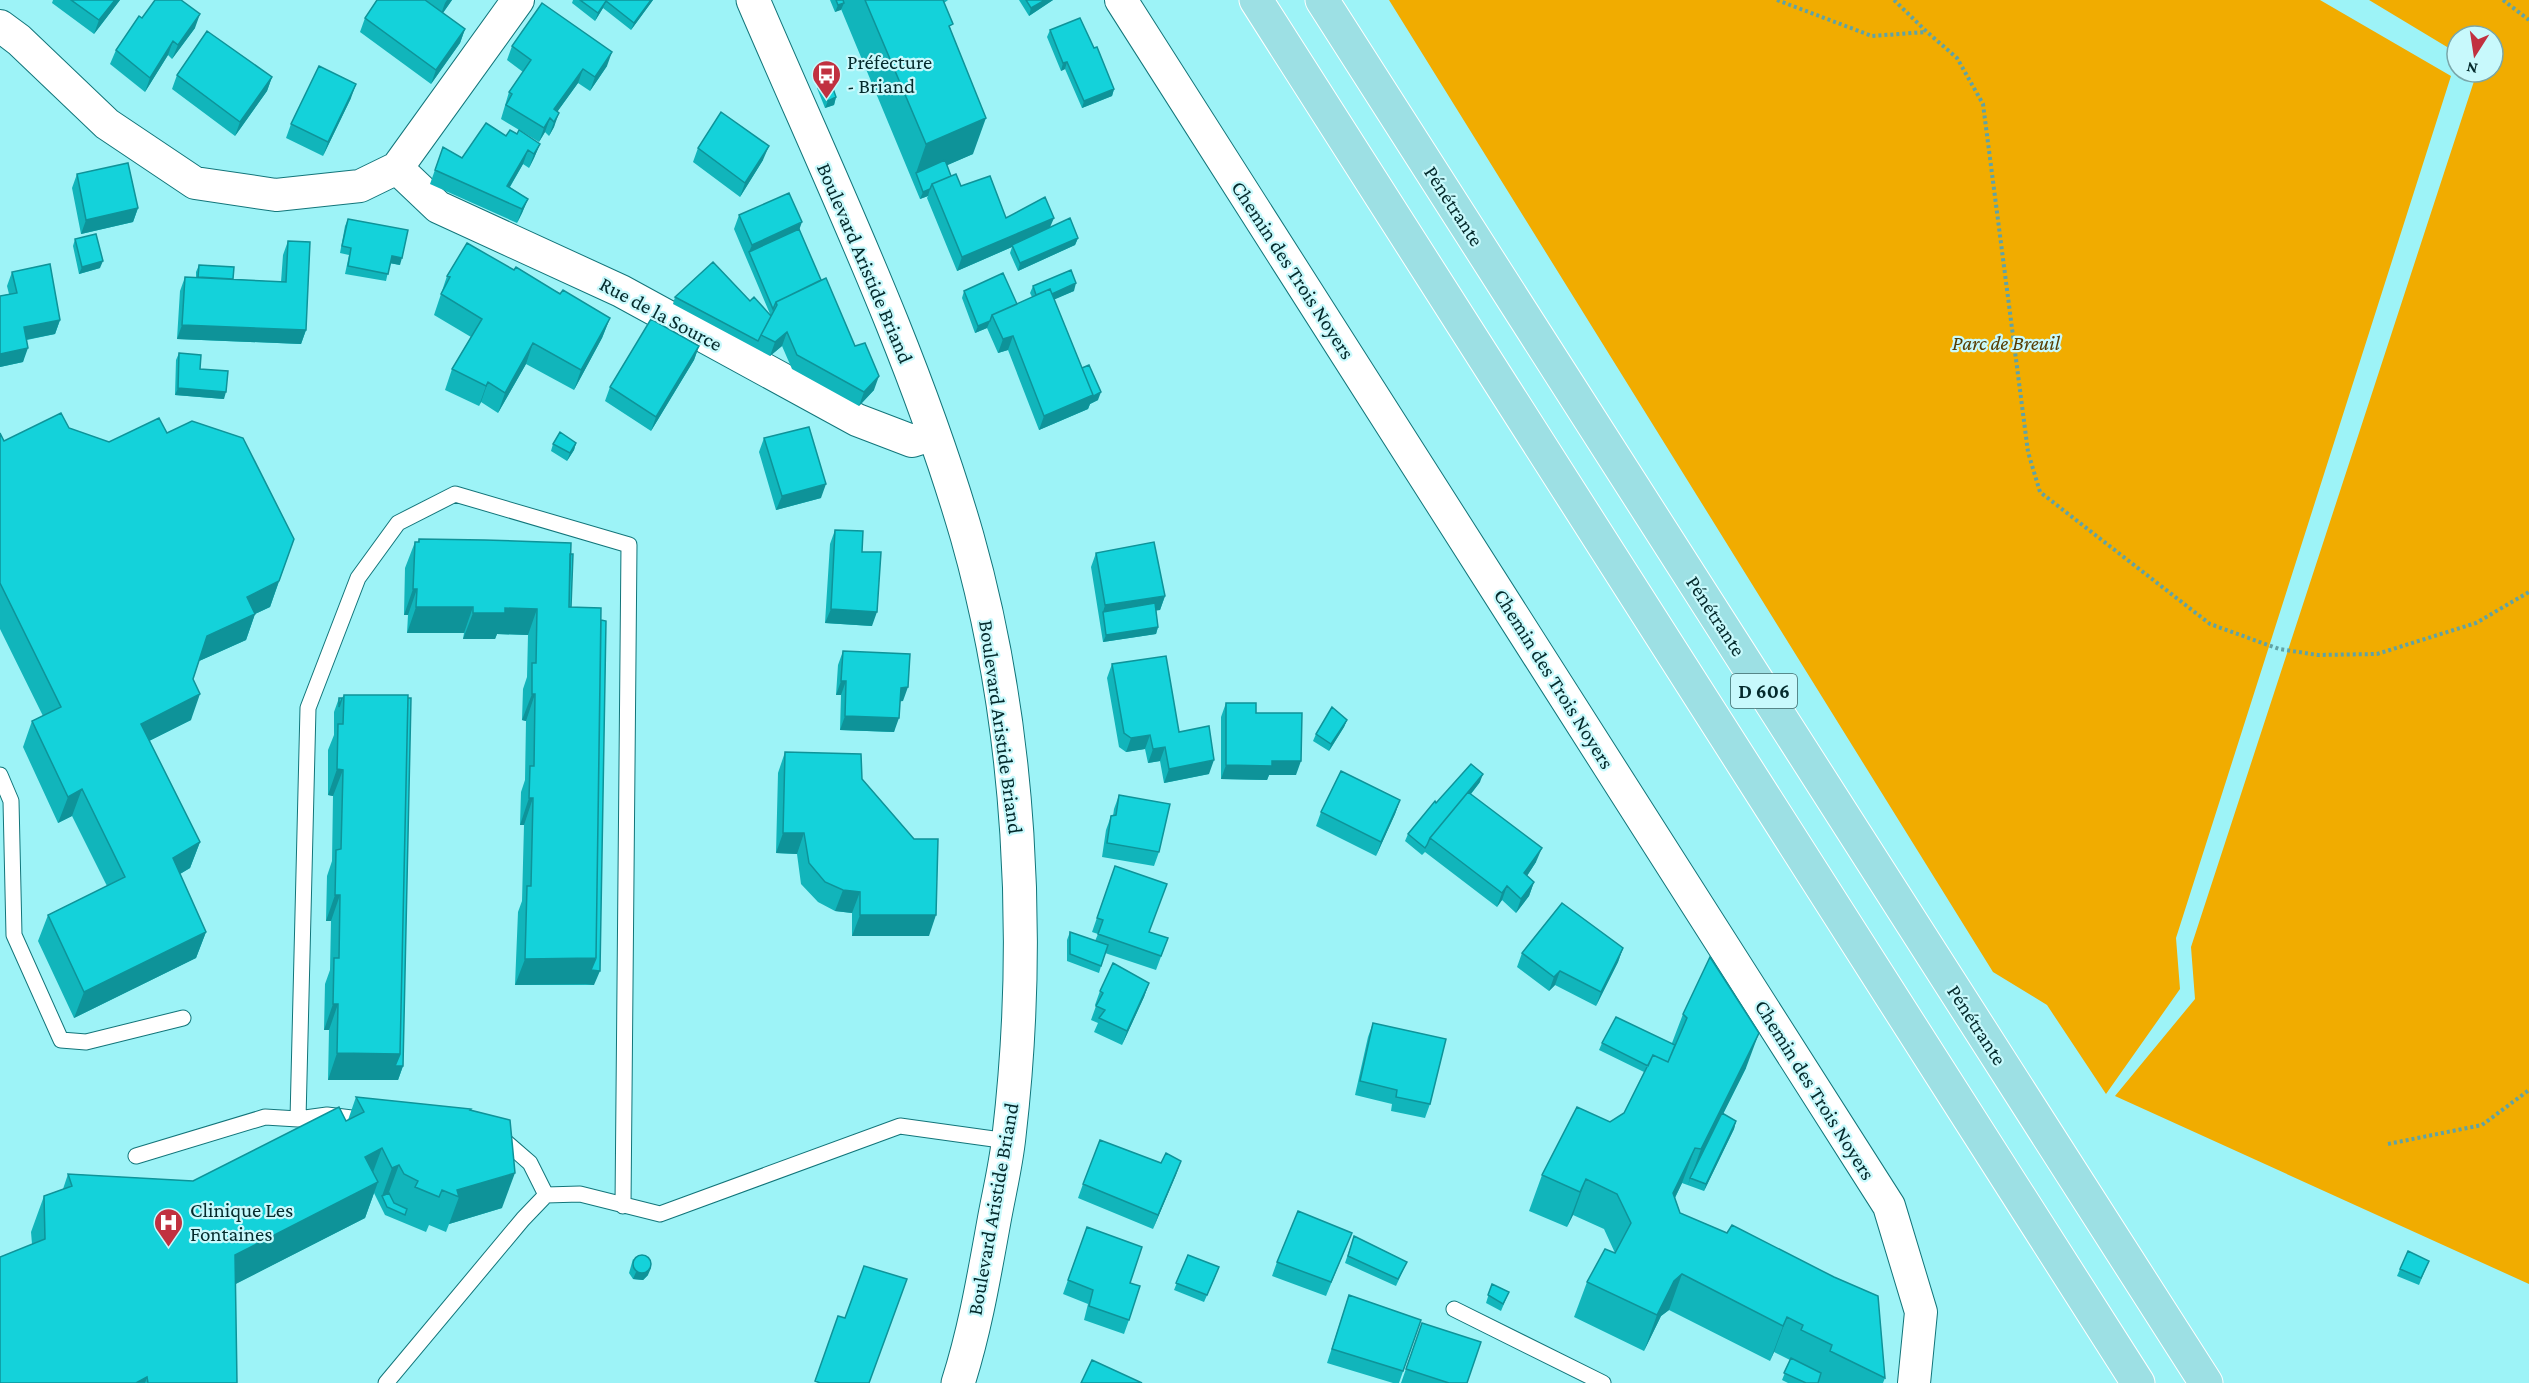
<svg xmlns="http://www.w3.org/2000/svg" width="2529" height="1383" font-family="'Crimson Pro',serif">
<rect width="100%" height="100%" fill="#9df3f7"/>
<path fill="#f1ac00" d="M1389 0H2320L2451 76 2176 938 2180 989 2106 1094 2047 1005 1993 972Z
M2369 0H2529V1284L2115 1096 2195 999 2191 947 2477 72H2493V36H2457V53Z"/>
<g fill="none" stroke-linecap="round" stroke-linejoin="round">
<defs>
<path id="lane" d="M0 775 11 801 14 935 61 1040 86 1042 183 1018
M298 1119 308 708 358 578 398 523 455 494 629 545 623 1206
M499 1136 530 1163 546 1195
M136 1156 265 1117 298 1119 327 1115 368 1120
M1454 1309 1603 1383
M386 1383 523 1219 546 1195 580 1194 660 1214 900 1126 1008 1141"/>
<path id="street" d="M1121 0 1889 1206 1921 1312 1914 1383
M0 26 19 40 107 124 195 183 276 195 360 186 397 168 518 0
M397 168 438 207 621 291 857 420 912 441 934 434"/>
<path id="secondary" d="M753 0C828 175 914 353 967 536 1021 726 1032 940 1009 1136 1006 1165 999 1193 994 1221 984 1276 975 1330 958 1383"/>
<path id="primary" d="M1256 0 2138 1383
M1322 0 2206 1383"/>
</defs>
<use href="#lane" stroke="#12757a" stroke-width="17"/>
<use href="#street" stroke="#12757a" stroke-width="34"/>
<use href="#secondary" stroke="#12757a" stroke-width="35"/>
<use href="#primary" stroke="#fff" stroke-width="35"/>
<path stroke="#60a3a6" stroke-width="4" stroke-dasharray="3 3" stroke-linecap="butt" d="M1777 0 1872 36 1926 32
M1894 0 1927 32 1957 58 1983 104 2028 452 2040 492 2210 624 2279 649 2318 655 2377 654 2476 623 2529 592
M2503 0 2529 20
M2388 1144 2482 1125 2529 1090"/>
<use href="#lane" stroke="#fff" stroke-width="15"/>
<use href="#street" stroke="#fff" stroke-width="32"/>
<use href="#secondary" stroke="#fff" stroke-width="33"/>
<use href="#primary" stroke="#9de0e4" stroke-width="33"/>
</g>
<path fill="#11b5bb" d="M53 0H120L94 34 52 3Z
M377 0H452L443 13 465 29 460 43 431 84 360 32 365 18Z
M573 0H653L631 30 603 8 595 21 572 3Z
M830 0H948L944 3 951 31 973 154 947 165 951 176 961 186 1006 218 1050 228 1078 238 1075 245 1018 271 1010 253 1012 247 957 271 927 198 928 196 920 199 841 9 835 12Z
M1019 0H1053L1029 16Z
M142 18 195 28 172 59 168 55 145 92 110 64 116 50Z
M1050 30 1114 89 1112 96 1082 108 1065 69 1061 71 1047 37Z
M512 46 607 66 590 91 578 83 557 112 554 127 549 136 545 132 539 142 501 119 509 92 523 72 507 60Z
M177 75 272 77 267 91 235 136 172 89Z
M820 81 836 97 834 105 825 108 817 88Z
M351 98 323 156 286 138 291 124Z
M517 134 540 144 534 158 529 168 523 164 510 187 528 199 522 213 517 223 430 184 443 147 462 158 506 136Z
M698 148 763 160 740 197 693 162Z
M77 174 138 208 133 222 81 234 72 188Z
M739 215 799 229 821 280 874 390 859 406 792 369 782 346 770 356 673 304 675 297 770 314 734 229Z
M348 219 400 265 390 263 386 281 345 274 349 255 340 253 345 226Z
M75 239 100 268 79 274 73 246Z
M288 241 306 330 301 344 177 339 180 291 185 277H196V272L199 265 233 279 281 282 283 255Z
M514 270 610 318 602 338 574 390 526 364 498 413 481 402 479 406 445 390 452 369 471 337 434 315 447 276Z
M12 272 60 320 55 334 27 340 23 362 0 367V296L9 294 7 286Z
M1033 286 1074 291 1054 299 1082 368 1098 400 1090 404 1088 409 1039 430 1008 350 998 353 987 328 975 333 962 298 964 291 1017 304 1032 297 1030 293Z
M699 346 694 360 651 431 605 401 610 387Z
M179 353 200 369 224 399 175 395 176 360Z
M69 428 109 442 167 433 294 539 270 607 255 614 246 640 199 661 193 679 191 720 149 741 200 842 190 868 180 874 206 932 196 958 74 1018 38 941 48 915 107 886 72 816 58 823 23 747 32 721 43 716 0 629V433L4 441Z
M764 438 821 498 776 510 759 452Z
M576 443 574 450 567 461 551 451 553 444Z
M835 530 862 552 872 626 825 623 830 544Z
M419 539 571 607 594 985H515L518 912 522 901 524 825H520L521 792 525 780 526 721 522 720 523 689 527 677 528 635 497 634 495 639H463L464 633H407L408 615H404L405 568 415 542H418Z
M1096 553 1165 596 1160 610H1156L1158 627 1156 634 1103 642 1091 567Z
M843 651 903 701H900L894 732 840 730 841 695H836L838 665Z
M1112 664 1179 732 1209 774 1164 783 1160 761 1148 763 1145 749 1126 752 1119 747 1107 678Z
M344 695 403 1066 398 1080H328L329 1030H324L325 984 330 970 331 921H326L327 876 332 861 333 796 328 795V750L334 735V712L339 698H342Z
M1226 703 1256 713 1296 775H1269L1267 780 1221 779V717Z
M1347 720 1344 727 1329 751 1313 741 1316 734Z
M785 752 862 779 929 936H852V913L835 911 818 902 801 884 797 854 776 853 778 773Z
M1480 782 1471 794 1536 862 1527 876 1534 882 1529 896 1516 913 1502 900 1497 907 1425 852 1422 855 1405 841 1408 834 1436 803Z
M1119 795 1159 852 1154 866 1102 857 1106 830 1111 816H1113L1114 809Z
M1400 800 1395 814 1376 856 1316 826 1321 812Z
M1115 866 1149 932 1168 938 1156 970 1105 953 1099 973 1067 961V940L1070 932 1095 941 1098 934 1092 932Z
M1623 948 1618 962 1596 1006 1555 985 1549 991 1517 967 1522 953Z
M1149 983 1144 997 1122 1045 1094 1032 1098 1023 1091 1020 1096 1006 1095 1005 1100 991Z
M1683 1014 1746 1068 1723 1114 1736 1121 1734 1129 1704 1191 1682 1183 1675 1198 1680 1213 1885 1378 1883 1383H1818L1819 1380 1818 1383H1788L1782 1380 1790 1360 1774 1352 1770 1361 1669 1310 1661 1316 1644 1351 1574 1317 1587 1282 1615 1253 1604 1229 1573 1215 1567 1227 1529 1211 1542 1175 1624 1113 1644 1072 1599 1050 1602 1043H1672Z
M1373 1023 1430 1104 1425 1118 1391 1111 1392 1104 1355 1095 1368 1037Z
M356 1097 470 1110 502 1208 449 1224 446 1232 429 1225 426 1232 385 1215 374 1193 365 1218 235 1284 237 1383H0L32 1244 31 1232 44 1196 63 1189 68 1174 193 1181 346 1121 348 1120Z
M1181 1161 1153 1229 1078 1198 1083 1184Z
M1087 1227 1130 1283 1129 1320 1124 1334 1084 1320 1088 1304 1063 1294Z
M1354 1236 1407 1262 1396 1286 1345 1263Z
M1346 1247 1326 1296 1272 1276 1277 1262Z
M1188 1255 1216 1275 1204 1302 1174 1290Z
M633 1259 648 1275 643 1280 633 1279 629 1273Z
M2429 1261 2419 1285 2397 1276 2400 1269Z
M1492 1284 1509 1292 1501 1311 1486 1303Z
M1349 1295 1421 1320 1399 1383H1393L1327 1363Z
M1422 1323 1467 1383H1401Z"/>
<path fill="#0e9399" d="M115 0H120L94 34 99 20Z
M447 0H452L440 17 445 3Z
M651 0H653L631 30 634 23Z
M1045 0H1053L1029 16 1031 8Z
M606 1 603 8 595 21 598 13Z
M844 3 841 10 835 12 838 5Z
M200 14 195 28 172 59 178 45Z
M465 29 460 43 431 84 436 70Z
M173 41 168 55 145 92 150 78Z
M612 52 607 66 590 91 595 77Z
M1067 62 1065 69 1061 71 1063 63Z
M583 69 578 83 552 119 554 109Z
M272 77 267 91 235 136 240 122Z
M356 84 351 98 323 156 328 142Z
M1114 89 1112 96 1082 108 1084 101Z
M836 97 834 105 825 108 828 101Z
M559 113 554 127 549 136 554 122Z
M550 118 545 132 539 142 544 128Z
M986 118 973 154 918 178 916 173 926 144Z
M540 144 534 158 529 168 534 154Z
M769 146 763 160 740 197 745 183Z
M528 150 523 164 502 200 507 186Z
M930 189 928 196 920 199 923 192Z
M528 199 522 213 517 223 522 209Z
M138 208 133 222 81 234 86 220Z
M1054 218 1048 232 1012 245V247L957 271 962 257Z
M802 222 797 236 749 252 752 245Z
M1078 238 1075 245 1018 271 1020 263Z
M392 256 402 258 400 265 389 263Z
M103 261 100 268 79 274 82 267Z
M1076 283 1074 291 1035 308 1038 300Z
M610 318 602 338 574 390 581 370Z
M60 320 55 334 19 341 24 327Z
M990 321 987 328 975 333 978 326Z
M182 325 306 330 301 344 177 339Z
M787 332 782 346 770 356 775 342Z
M1013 336 1008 350 998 353 1003 339Z
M533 343 526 364 498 413 505 393Z
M699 346 694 360 651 431 656 417Z
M28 348 23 362 0 367V354Z
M879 376 874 390 859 406 864 392Z
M488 382 481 402 479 406 486 386Z
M178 388 226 392 224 399 175 395Z
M1101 392 1098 400 1090 404 1088 409 1039 430 1044 416Z
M576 443 574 450 567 461 570 453Z
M826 484 821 498 776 510 782 496Z
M279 581 270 607 255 614 246 640 197 662 207 636 247 597Z
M413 589H417L408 615H404Z
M1165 596 1160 610 1103 619V612L1105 605Z
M416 607H473L464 633H407Z
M505 608 537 609 528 635 497 634 495 639H463L473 613Z
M831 609 877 612 872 626 825 623Z
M1158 627 1156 634 1103 642 1106 635Z
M841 681H846L841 695H836Z
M908 687 903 701 896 702 901 688Z
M200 694 191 720 131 750 141 724Z
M532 694H535L526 721 522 720Z
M845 716 899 718 894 732 840 730Z
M1347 720 1344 727 1329 751 1331 744Z
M1150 735 1145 749 1126 752 1131 738Z
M1165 747 1160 761 1148 763 1153 749Z
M1214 760 1209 774 1164 783 1169 769Z
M1272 761H1301L1296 775H1269L1267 780 1221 779 1226 765Z
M337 769 343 770 333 796 328 795Z
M1483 774 1480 782 1434 841 1432 839Z
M82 789 72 816 58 823 68 797Z
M529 798H533L524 825H520Z
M1400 800 1395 814 1376 856 1381 842Z
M783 833H804L797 854 776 853Z
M200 842 190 868 163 884 173 858Z
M1542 848 1536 862 1519 888 1524 873Z
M1534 882 1529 896 1516 913 1521 899Z
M1507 886 1502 900 1497 907 1502 893Z
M843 890 860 892 852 913 835 911Z
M335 895H340L331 921H326Z
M860 915H936L929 936H852Z
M206 932 196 958 74 1018 84 992Z
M1623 948 1618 962 1596 1006 1601 992Z
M596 958 586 984 515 985 525 959Z
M591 970 600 971 594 985 586 984Z
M1560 971 1555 985 1549 991 1554 977Z
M1149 983 1144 997 1122 1045 1127 1031Z
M333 1004H338L329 1030H324Z
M1759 1033 1746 1068 1691 1178H1690L1688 1185 1701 1149Z
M337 1053 400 1054 403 1066 398 1080H328Z
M1736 1121 1734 1129 1704 1191 1706 1184Z
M382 1148 369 1183 365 1157Z
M1695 1148 1682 1183 1660 1228 1673 1193Z
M1181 1161 1176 1175 1153 1229 1158 1215Z
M399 1165 386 1200 382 1196 392 1168Z
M515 1173 502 1208 449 1224 459 1197 457 1190Z
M1586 1179 1573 1215 1567 1227 1580 1192Z
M378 1182 365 1218 222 1291 235 1255Z
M651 1268 648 1275 643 1280 633 1279 636 1272Z
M1682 1274 1669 1310 1661 1316 1644 1351 1657 1315 1674 1281Z
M1787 1317 1774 1352 1770 1361 1783 1326Z
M147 1377 145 1383H136Z"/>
<path fill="#14d2da" stroke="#0e9399" stroke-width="1.5" d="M71 0H115L99 20Z
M155 0H181L200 14 178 45 173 41 150 78 116 50 139 16 142 18Z
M377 0H425L465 29 436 70 365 18Z
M580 0H651L634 23 606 1 598 13Z
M836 0H843L844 3 838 5Z
M865 0H943L953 24 949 26 986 118 926 144Z
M1026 0H1045L1031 8Z
M542 3 612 52 595 77 583 69 554 109 559 113 554 122 550 118 544 128 506 105 512 94 509 92 531 60 512 46Z
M1080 18 1094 48 1097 47 1114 89 1084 101 1067 62 1063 63 1050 30Z
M207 31 272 77 240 122 177 75Z
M319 66 356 84 328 142 291 124Z
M829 77 836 97 828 101 820 81Z
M721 112 769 146 745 183 698 148Z
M486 123 506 136 510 130 517 134 519 130 540 144 534 154 528 150 507 186 528 199 522 209 435 170 443 147 462 158Z
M945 160 951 176 932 184 930 189 923 192 916 173Z
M128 163 138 208 86 220 77 174Z
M956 174 961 186 990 176 1006 218 1045 197 1054 218 962 257 932 184Z
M789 193 802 222 752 245 739 215Z
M1070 218 1078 238 1020 263 1012 245Z
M348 219 408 230 402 258 392 256 388 274 348 266 351 248 342 246Z
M799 229 821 280 776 302 773 309 749 252Z
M96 234 103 261 82 267 75 239Z
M288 241 310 242 306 330 182 325 185 277 286 282Z
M467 243 514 270 516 267 560 294 563 290 610 318 581 370 533 343 505 393 488 382 486 386 452 369 482 319 441 294 450 277 447 276Z
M713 262 750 301 754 297 771 316 761 335 758 341 675 297Z
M50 264 60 320 24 327 28 348 0 354V296L17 293 12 272Z
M199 265 234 267 233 279 198 277Z
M1071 270 1076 283 1052 294 1050 289 1036 295 1033 286Z
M1003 273 1017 304 992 315 990 321 978 326 964 291Z
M826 278 855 346 865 343 879 376 864 392 797 355 787 332 775 342 761 335 777 305 776 302Z
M1050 289 1093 395 1044 416 1013 336 1003 339 992 315Z
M651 319 699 346 656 417 610 387Z
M179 353 201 355 200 369 228 371 226 392 178 388Z
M1089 365 1101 392 1092 397 1093 395 1082 368Z
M61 413 69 428 109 442 159 418 167 433 192 421 243 438 294 539 279 581 247 597 255 614 207 636 193 679 200 694 141 724 200 842 173 858 206 932 84 992 48 915 125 877 82 789 68 797 32 721 61 707 0 583V433L4 441Z
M809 427 826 484 782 496 764 438Z
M560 432 576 443 570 453 553 444Z
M835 530 863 531 862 552H881L877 612 831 609Z
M419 539 485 540 571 543 569 607 601 608 596 958 525 959 527 886H531L533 798H529L530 766H534L535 694H532V663H536L537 609 505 608V613H473V607H416L417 589H413L415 542H419Z
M1154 542 1165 596 1105 605 1096 553Z
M570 554H573L571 607H569Z
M1155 603 1158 627 1106 635 1103 612Z
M601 620 606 621 600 971 591 970 596 958Z
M843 651 910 654 908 687 901 688 899 718 845 716 846 681H841Z
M1166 656 1179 732 1209 726 1214 760 1169 769 1165 747 1153 749 1150 735 1131 738 1124 733 1112 664Z
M344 695H408L400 1054 337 1053 338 1004H333L334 958H339L340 895H335L336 850 341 849 343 770 337 769 338 724H343Z
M339 698H342L339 707Z
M408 698H411L403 1066H395L400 1054Z
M1226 703H1256V713H1302L1301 761H1272V766L1226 765Z
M1332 707 1347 720 1331 744 1316 734Z
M785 752 861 754 862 779 914 839H938L936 915H860V892L843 890 825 882 809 863 804 833H783Z
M1471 764 1483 774 1430 838 1427 845 1425 848 1408 834 1435 801 1436 803Z
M1341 771 1400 800 1381 842 1321 812Z
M1468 792 1542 848 1524 873 1534 882 1521 899 1507 886 1502 893 1430 838Z
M1119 795 1170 804 1159 852 1107 843 1111 816 1116 815Z
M1115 866 1167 884 1149 932 1168 938 1161 956 1098 934 1103 920 1097 918Z
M1562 903 1623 948 1601 992 1560 971 1554 977 1522 953Z
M1070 932 1108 945 1101 966 1070 954Z
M1710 957 1759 1033 1701 1149 1695 1148 1673 1193 1680 1213 1727 1233 1732 1225 1834 1277 1878 1296 1885 1378 1830 1351 1832 1345 1801 1330 1803 1325 1787 1317 1783 1326 1682 1274 1674 1281 1657 1315 1587 1282 1605 1249 1615 1253 1631 1223 1617 1194 1586 1179 1580 1192 1542 1175 1577 1107 1610 1122 1624 1113 1653 1055 1668 1062 1687 1018 1683 1014Z
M1113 963 1149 983 1127 1031 1099 1018 1105 1010 1096 1006 1103 993 1100 991Z
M1616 1017 1675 1045 1668 1062 1653 1055 1648 1066 1602 1043Z
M1373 1023 1446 1039 1430 1104 1396 1097 1397 1090 1360 1081Z
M356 1097 471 1109 470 1110 510 1120 515 1173 457 1190 459 1197 442 1190 439 1197 415 1187 418 1181 404 1174 399 1165 392 1168 382 1148 365 1157 378 1182 235 1255 237 1383H148L147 1377 136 1383H0V1257L45 1239 44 1196 72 1186 68 1174 193 1181 339 1107 346 1121 364 1112Z
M1722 1113 1736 1121 1706 1184 1690 1178Z
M1100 1140 1161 1163 1166 1153 1181 1161 1158 1215 1083 1184Z
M389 1193 394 1203 407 1209 405 1215 387 1207 382 1196Z
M1298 1211 1352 1233 1331 1282 1277 1262Z
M1087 1227 1142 1247 1130 1283 1140 1286 1129 1320 1089 1306 1093 1290 1068 1280Z
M1354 1236 1407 1262 1398 1279 1348 1256Z
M2408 1251 2429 1261 2421 1278 2400 1269Z
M633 1264a9 9 0 1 1 18 0a9 9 0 1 1-18 0Z
M1188 1255 1219 1267 1207 1295 1176 1283Z
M864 1266 907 1279 869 1383H820L815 1381 838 1316 845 1318Z
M1492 1284 1509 1292 1503 1304 1488 1295Z
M1349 1295 1421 1320 1403 1371 1332 1349Z
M1422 1323 1481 1342 1467 1383H1449L1406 1369Z
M1791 1358 1821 1373 1818 1383H1806L1784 1373Z
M1092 1360 1142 1383H1081Z"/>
<defs>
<symbol id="bus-pin" viewBox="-11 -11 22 30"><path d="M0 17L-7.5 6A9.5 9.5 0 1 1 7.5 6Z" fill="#c13140" stroke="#c8f9fc"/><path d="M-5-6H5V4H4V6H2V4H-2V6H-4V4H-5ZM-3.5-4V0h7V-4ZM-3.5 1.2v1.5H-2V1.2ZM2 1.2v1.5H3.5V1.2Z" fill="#fff"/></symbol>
<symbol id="hospital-pin" viewBox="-11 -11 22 30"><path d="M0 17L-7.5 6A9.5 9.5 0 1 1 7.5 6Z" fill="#c13140" stroke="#c8f9fc"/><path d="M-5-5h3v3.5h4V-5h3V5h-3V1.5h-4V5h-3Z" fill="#fff"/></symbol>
</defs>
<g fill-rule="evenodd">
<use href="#bus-pin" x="810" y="58" width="33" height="45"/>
<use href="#hospital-pin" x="152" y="1206" width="33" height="45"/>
</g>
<g text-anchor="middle" stroke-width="4.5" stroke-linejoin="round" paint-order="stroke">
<rect fill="#c8f9fc" stroke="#3f686a" stroke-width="1.5" x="1731" y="674" width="66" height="34" rx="4.5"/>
<g font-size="20" font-weight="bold" fill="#042a2c">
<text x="1764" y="698">D 606</text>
</g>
<g font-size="21" fill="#042a2c" stroke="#c8f9fc" text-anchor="start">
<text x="847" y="69">Préfecture<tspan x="847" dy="24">- Briand</tspan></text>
<text x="190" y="1217">Clinique Les<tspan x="190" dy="24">Fontaines</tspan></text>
</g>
<g font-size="21" fill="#042a2c" stroke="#c8f9fc">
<text transform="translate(1454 206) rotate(57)" y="7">Pénétrante</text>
<text transform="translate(865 263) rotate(67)" y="7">Boulevard Aristide Briand</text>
<text transform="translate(1293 270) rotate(57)" y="7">Chemin des Trois Noyers</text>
<text transform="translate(661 314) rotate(28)" y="7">Rue de la Source</text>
<text transform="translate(1716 616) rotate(57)" y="7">Pénétrante</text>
<text transform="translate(1554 679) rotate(58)" y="7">Chemin des Trois Noyers</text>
<text transform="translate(1001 727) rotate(82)" y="7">Boulevard Aristide Briand</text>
<text transform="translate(1977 1025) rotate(57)" y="7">Pénétrante</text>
<text transform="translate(1815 1090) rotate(58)" y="7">Chemin des Trois Noyers</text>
<text transform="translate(993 1209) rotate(-80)" y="7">Boulevard Aristide Briand</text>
</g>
<g font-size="21" font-style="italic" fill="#573c01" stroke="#c8f9fc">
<text x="2006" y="350">Parc de Breuil</text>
</g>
</g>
<g transform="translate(2475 54) rotate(192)"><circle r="28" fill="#c8f9fc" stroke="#7aa6a9" stroke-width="1.5"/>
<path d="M0-4.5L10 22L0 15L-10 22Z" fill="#c13140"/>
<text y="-9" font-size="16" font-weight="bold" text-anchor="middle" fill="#042a2c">N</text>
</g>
</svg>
